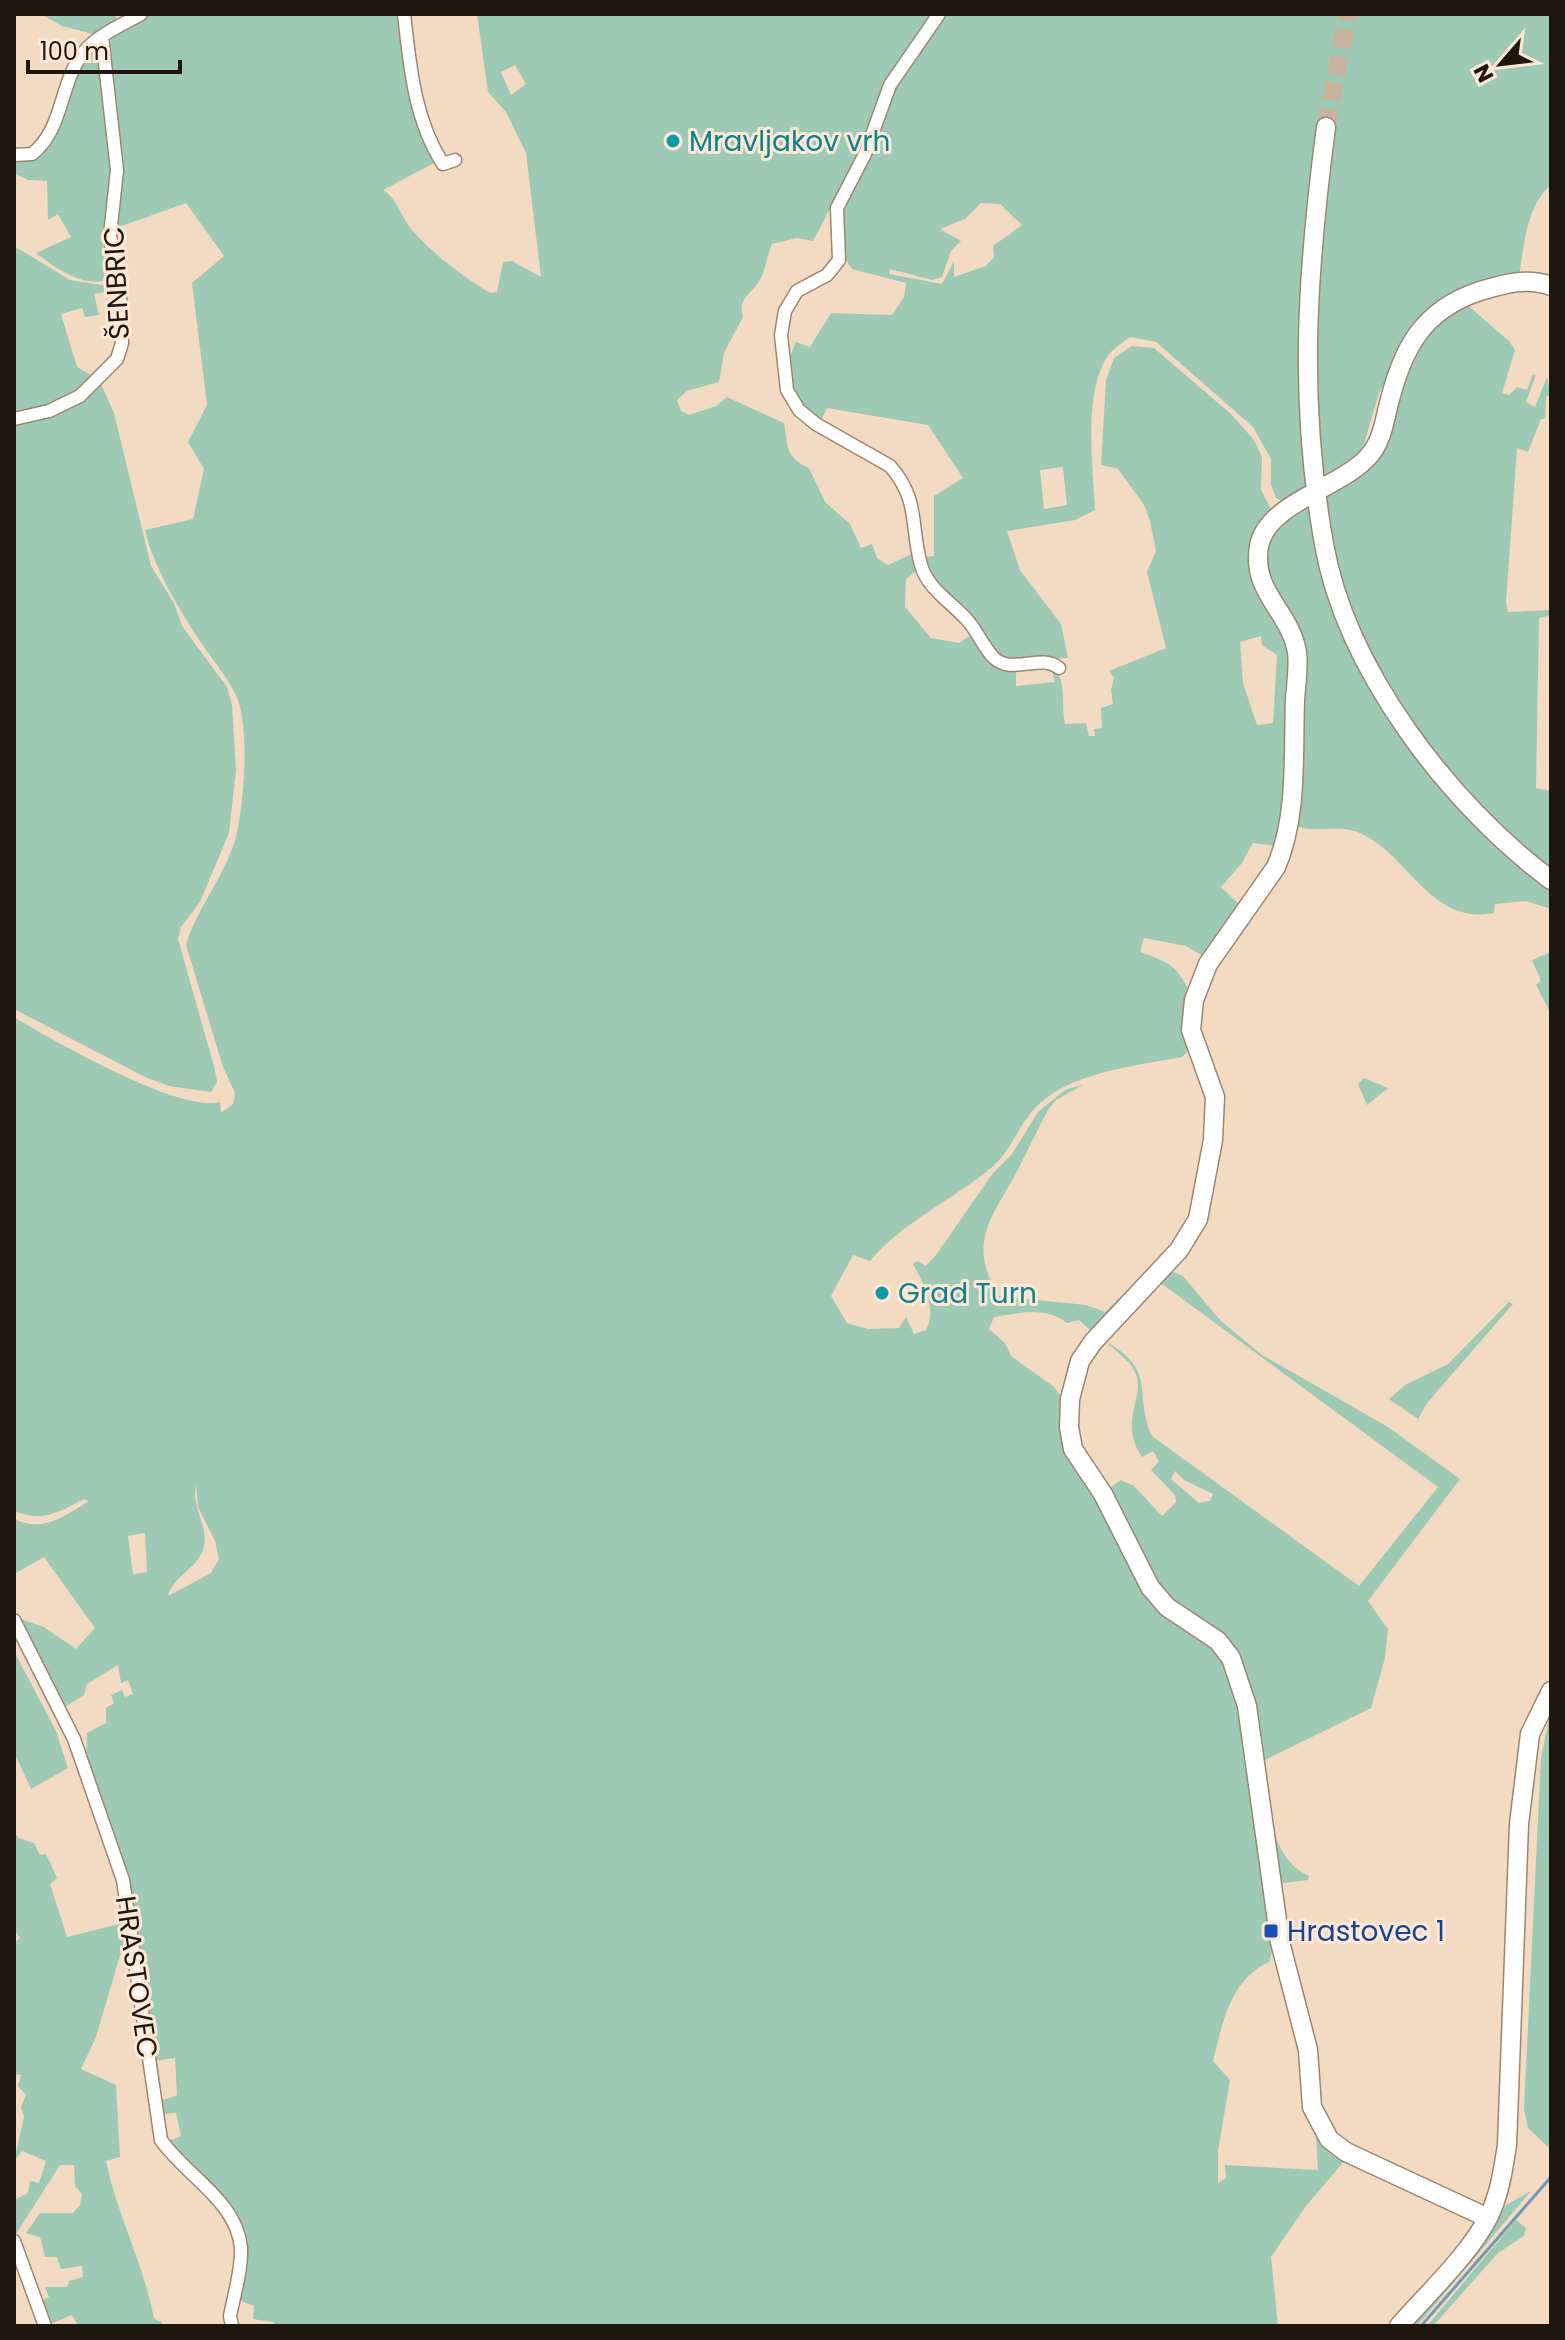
<svg xmlns="http://www.w3.org/2000/svg" width="1565" height="2340" font-family="Poppins,sans-serif">
<rect width="100%" height="100%" fill="#f3dac2"/>
<path fill="#9ecab5" fill-rule="evenodd" d="M41 14H116L117 24 97 35 62 26Z
M147 14H401L436 162 383 190C396 197 402 218 412 230 435 256 460 274 490 293L497 292 503 262 512 261 541 277 526 153 506 112 488 92 477 14H933L813 241 797 238 772 244C767 255 765 273 758 283 749 296 738 298 743 317L724 353 719 382 687 391 677 400 681 411 689 415 716 406 727 397 784 423C788 447 785 457 809 468L825 502 850 524 861 548 872 544 877 558 888 565 916 552 919 569 906 579 905 607 931 638 959 643 974 633 991 659 1055 668C1067 686 1061 704 1065 724L1086 723 1089 736H1095L1094 729 1102 728 1101 708 1113 704 1111 690 1114 678 1109 671 1166 648 1147 572 1156 551 1150 521 1144 505 1118 469 1101 465 1106 380 1114 358 1132 346 1154 348 1231 414 1254 440 1262 457 1261 490 1272 511 1254 548 1302 652 1279 846 1253 843 1242 863 1221 887 1242 907 1208 959 1186 946 1144 938 1140 952C1169 962 1176 965 1190 992L1185 1033 1189 1050 1182 1057C1135 1066 1068 1072 1034 1109 1018 1127 1011 1151 991 1168 951 1201 904 1221 870 1261L853 1255 831 1296 847 1323 868 1329 899 1328 906 1317 914 1334 926 1330C937 1309 924 1284 913 1264L917 1261 926 1266 936 1255 993 1173 1012 1154 1038 1112 1065 1090 1083 1085 1056 1100 1048 1110C1036 1132 1026 1155 1014 1177 989 1221 968 1246 999 1296L1086 1305 1105 1312 1164 1255 1091 1331 1079 1320 1067 1323C1044 1306 1020 1313 994 1317L989 1329 1005 1343 1011 1356 1054 1387 1064 1401 1076 1471 1094 1496 1131 1566 1215 1645 1240 1694 1274 1945 1269 1962C1230 1980 1223 2022 1213 2061L1230 2080 1218 2151V2183L1226 2178 1225 2165 1318 2170 1316 2135 1320 2134 1347 2158 1306 2206 1271 2257 1278 2326H278L273 2322 253 2319 254 2306 236 2299 243 2236 166 2142 181 2136 176 2113 160 2114 158 2102 177 2095 175 2058 153 2061 137 1952 86 1759 87 1733 106 1723V1708L114 1703 111 1695 122 1690 125 1697 133 1694 128 1680 121 1683 118 1665 87 1684 84 1695 63 1708 20 1619 44 1627 76 1649 95 1628 44 1557 14 1574V1519C44 1533 64 1516 89 1501L84 1499C59 1512 42 1523 14 1511V1017C52 1040 179 1113 220 1102L221 1113 233 1104 235 1093 223 1067 186 945C198 904 230 871 238 828 244 795 249 732 238 700 230 680 214 662 202 644 182 615 152 564 145 530L193 519 204 469 188 442 207 405 192 283 224 256 186 203 119 227 114 221 108 51 111 38ZM515 65 526 84 511 95 501 72ZM1261 636 1262 645 1277 655 1273 723 1257 725 1243 683 1240 642ZM1051 668 1055 682 1016 686V672ZM196 1484 198 1507 215 1541 219 1559 211 1573 168 1596C174 1574 200 1568 204 1546 208 1525 191 1506 196 1484ZM145 1533 147 1572 133 1574 128 1536Z
M943 14H1551V185C1526 206 1524 246 1519 276L1410 335 1379 393 1362 451 1286 504 1276 498 1271 485V459L1253 427 1156 342 1130 337C1123 343 1112 349 1107 357 1083 395 1093 466 1095 510L1075 520 1007 531 1020 570 1061 624 1068 658 1005 661 931 579 923 557 934 556V496L963 478 928 425 827 408 820 422C791 397 779 379 796 342L810 347 831 313 892 315 904 297 906 283 852 269 846 260 840 215 888 95ZM981 203 1000 204 1022 225 993 246 994 257 986 266 954 277V261L942 284 889 274 890 269 932 280 942 277 951 251 961 241 940 229 965 219ZM1063 467 1067 505 1044 509 1040 470Z
M95 47 101 50 108 142 114 172 111 278C87 291 54 267 36 253L71 237 58 214 48 220 47 181 28 180 14 173V162L33 160 44 150 81 63Z
M14 246 70 280 113 287 115 290 94 294 99 315 85 317 82 308 61 314 77 367 96 378 70 399 14 415Z
M1464 302 1509 341 1515 350 1502 393 1509 395 1517 387 1527 390 1533 374 1536 375 1526 402 1535 407 1547 377 1550 394 1546 397 1545 419H1541L1528 452 1517 448 1506 603 1508 612 1551 610V615L1539 618 1536 788 1551 791V909L1526 901 1495 904 1494 913C1431 925 1411 858 1362 834 1340 823 1317 834 1295 826L1304 654 1267 574 1269 540 1289 520 1375 461 1416 343Z
M100 382 114 413 151 566 174 603 182 626 227 687 232 705 236 770 229 833 200 902 181 927 178 939 215 1070 217 1082 211 1092 169 1086 145 1077 14 1009V423L71 407Z
M1551 952V1014L1536 985 1541 981 1532 960Z
M1364 1078 1388 1088 1367 1105 1358 1084Z
M1171 1271 1183 1276 1220 1320 1262 1355 1388 1427 1460 1479 1368 1601 1388 1629 1385 1658 1371 1708 1265 1760C1270 1802 1266 1855 1309 1876L1308 1880 1283 1883 1274 1860 1246 1681 1158 1592 1107 1490 1121 1480 1134 1486 1162 1516 1176 1502 1175 1495 1151 1470 1159 1461 1153 1451 1142 1457C1117 1420 1148 1396 1134 1370 1129 1359 1115 1352 1107 1342 1158 1372 1133 1393 1152 1436L1359 1586 1438 1487 1158 1281ZM1175 1471 1184 1480 1213 1494 1210 1501 1199 1503 1171 1479Z
M1509 1302 1513 1304 1427 1403 1418 1419 1389 1399 1405 1385 1448 1364Z
M14 1651 56 1731 68 1768 31 1789 14 1752Z
M1551 1708V2147H1548L1528 2128 1524 2109 1541 1758Z
M14 1829 18 1838 34 1843 40 1855 46 1854 57 1878 50 1884 67 1937 127 1922 129 1925 96 2037 81 2069 116 2085 120 2157 106 2161C117 2215 144 2264 154 2319L162 2322 161 2326H78L72 2315 48 2325 40 2301 49 2297 45 2287H67L69 2281 83 2277 82 2266 61 2269 57 2257H45L40 2237 26 2233 40 2213H73L80 2205 82 2194 75 2186 74 2165H60L14 2237V2200L28 2193 30 2181 39 2183 46 2161 22 2151 14 2161 24 2117 21 2107 26 2095 18 2086 21 2075 14 2074V1943L20 1938 14 1930Z
M1531 2191 1417 2326H1409L1506 2205Z
M1516 2220 1526 2228 1524 2236 1498 2253 1433 2326H1427Z"/>
<g fill="none" stroke-linecap="round" stroke-linejoin="round">
<path stroke="#719ab7" stroke-width="3" d="M1421 2326 1551 2177"/>
<path stroke="#c9b39e" stroke-width="18" stroke-dasharray="18 9" stroke-linecap="butt" d="M1326 127 1348 14"/>
<defs>
<path id="street" d="M404 14C410 66 414 119 443 164L455 160
M939 14 890 85 865 154 837 208 839 260 827 275 797 291 785 311 781 335 787 390 799 410 816 424 890 466C920 500 910 526 921 565 928 590 953 603 969 622 978 633 984 648 994 658 1012 675 1041 653 1059 668
M14 155 32 154C64 129 59 84 83 53 97 35 122 25 141 14
M14 419 49 411 80 396 117 359 122 343 121 304 110 235 117 170 102 37
M14 1620 74 1739 123 1880 161 2140C186 2176 237 2201 241 2248 242 2270 234 2295 230 2316L232 2326
M14 2241 45 2326"/>
<path id="secondary" d="M1326 127C1307 272 1298 399 1324 544 1346 670 1450 805 1551 880
M1488 2218 1346 2152 1329 2139 1312 2107 1308 2050 1280 1942 1247 1706 1231 1658 1218 1641 1167 1607 1150 1587 1103 1494 1073 1449 1069 1427 1070 1399 1080 1361 1093 1342 1179 1250 1198 1219 1213 1140 1215 1097 1191 1030 1194 1000 1208 964 1276 867C1298 816 1293 755 1295 700 1296 685 1299 666 1297 652 1290 611 1251 592 1259 546 1267 503 1340 488 1368 457 1381 443 1384 424 1388 407 1402 349 1422 310 1480 291 1504 284 1527 277 1551 286
M1399 2326C1427 2294 1470 2254 1489 2216 1500 2193 1503 2170 1507 2145L1519 1824 1530 1734 1551 1691"/>
</defs>
<use href="#street" stroke="#9d866f" stroke-width="15"/>
<use href="#secondary" stroke="#9d866f" stroke-width="21"/>
<use href="#street" stroke="#fff" stroke-width="12"/>
<use href="#secondary" stroke="#fff" stroke-width="18"/>
</g>
<g fill="#0f9aa8" stroke="#fde8d5" stroke-width="3">
<circle cx="673" cy="141" r="8"/>
<circle cx="882" cy="1293" r="8"/>
</g>
<rect fill="#1a4fb4" stroke="#fde8d5" stroke-width="3" x="1263" y="1923" width="16" height="16" rx="4"/>
<g text-anchor="middle" stroke-width="6" stroke-linejoin="round" paint-order="stroke">
<g font-size="28" fill="#0d838f" stroke="#fde8d5" text-anchor="start">
<text x="689" y="151">Mravljakov vrh</text>
<text x="898" y="1303">Grad Turn</text>
</g>
<g font-size="28" fill="#1f160d" stroke="#fde8d5">
<text transform="translate(116 283) rotate(-93)" y="10">ŠENBRIC</text>
<text transform="translate(137 1977) rotate(82)" y="10">HRASTOVEC</text>
</g>
<g font-size="28" fill="#164399" stroke="#fde8d5" text-anchor="start">
<text x="1287" y="1941">Hrastovec 1</text>
</g>
</g>
<rect width="1565" height="2340" fill="none" stroke="#1f160d" stroke-width="32"/>
<g transform="translate(1501 64) rotate(242)" stroke="#fde8d5" stroke-width="6" paint-order="stroke">
<path d="M0-6L14 30L0 20L-14 30Z" fill="#1f160d"/>
<text y="-12" font-size="22" font-weight="bold" text-anchor="middle" fill="#1f160d">N</text>
</g>
<path d="M28 60v12h152v-12" fill="none" stroke="#1f160d" stroke-width="4"/>
<text x="40" y="60" font-size="24" fill="#1f160d" stroke="#fde8d5" stroke-width="6" paint-order="stroke">100 m</text>
</svg>
